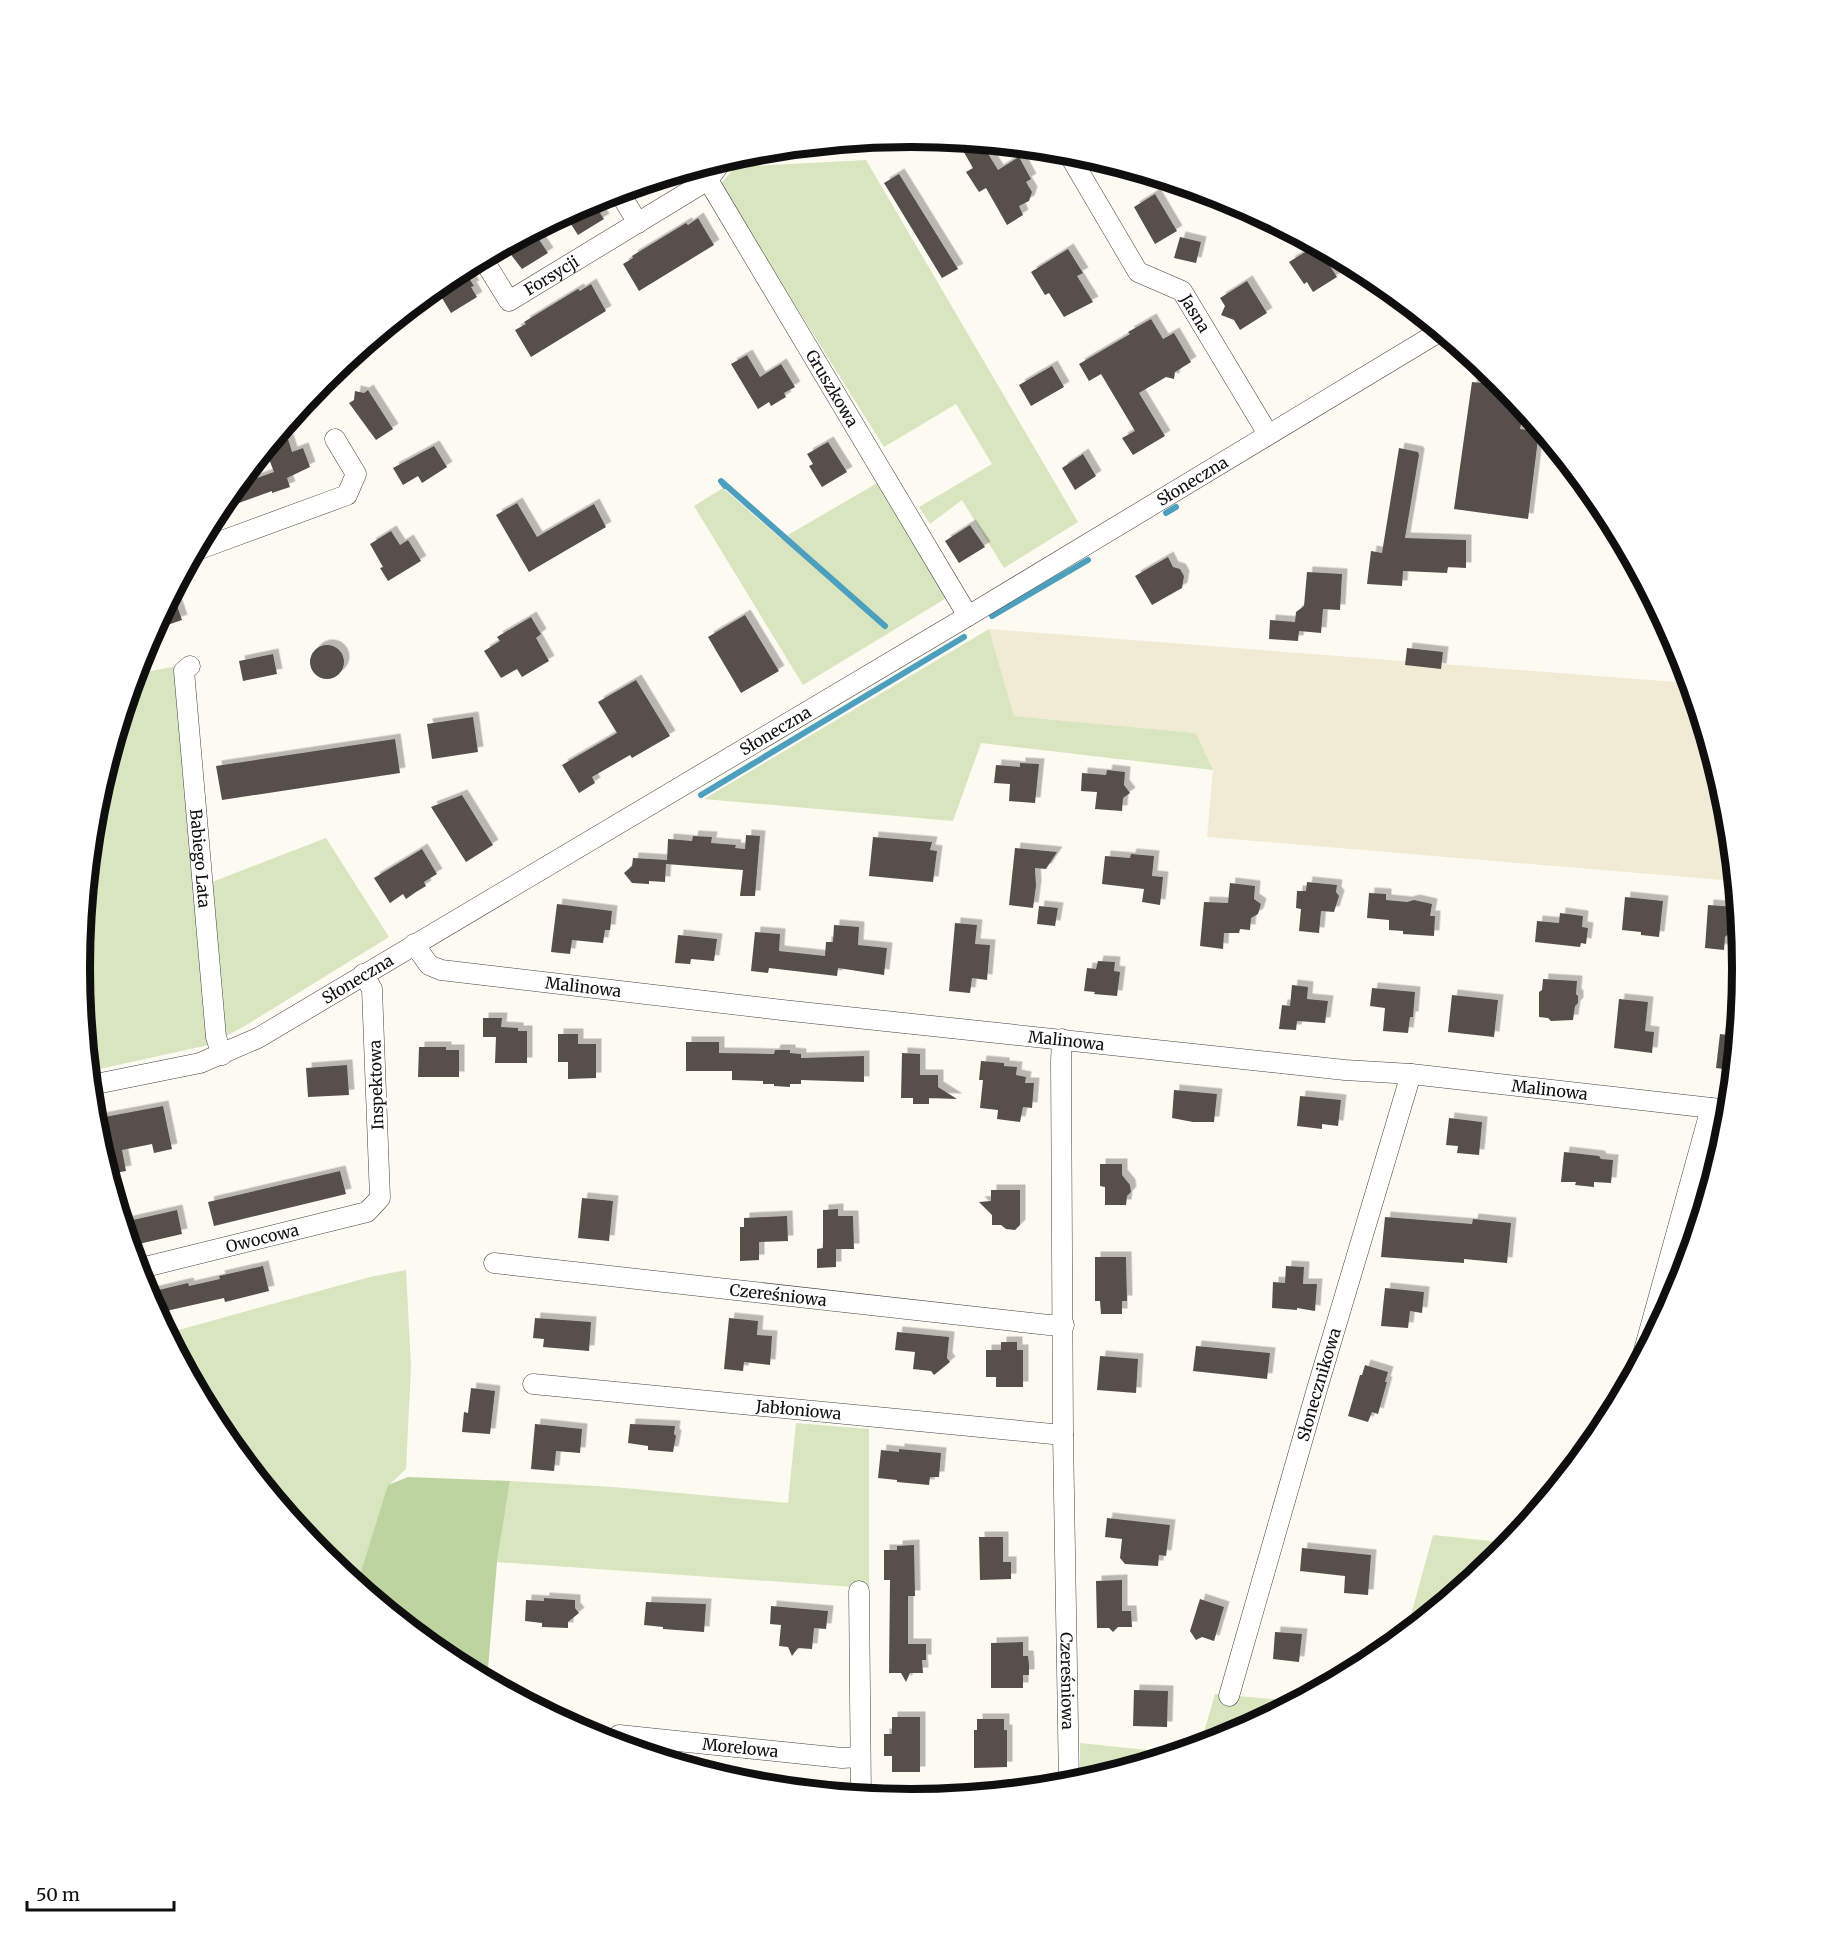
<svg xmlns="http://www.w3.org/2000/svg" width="1822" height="1937" font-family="Merriweather,serif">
<defs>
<filter id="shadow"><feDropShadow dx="5.5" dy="-5.5" stdDeviation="0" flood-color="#0004"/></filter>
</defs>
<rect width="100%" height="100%" fill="#fdfaf2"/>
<path fill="#f1ebd5" d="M989 629 1689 683 1727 807 1734 881 1207 837 1213 770 1196 733 1014 716Z"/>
<path fill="#d8e5bf" d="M866 160 1078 522 1004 568 962 500 930 524 919 507 992 464 956 404 884 447 720 185 735 167Z
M879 482 948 597 803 685 694 506 723 488 781 539Z
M989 629 1014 716 1196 733 1213 770 981 743 953 821 704 799Z
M177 666 194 889 326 838 389 937 243 1027 209 1045 90 1071 80 968 96 806 136 674Z
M406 1270 411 1367 406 1469 388 1486 357 1584 323 1556 300 1528 297 1508 285 1510 219 1430 182 1360 175 1331 370 1277Z
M796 1423 869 1429V1588L497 1562 510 1481 613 1487 788 1503Z
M1433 1535 1510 1543 1499 1557 1406 1633Z
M1215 1694 1295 1701 1229 1737 1200 1746Z
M1080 1743 1176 1753 1080 1782Z"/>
<path fill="#bed4a0" d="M408 1477 510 1481 497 1562 487 1680 449 1660 357 1584 388 1485Z"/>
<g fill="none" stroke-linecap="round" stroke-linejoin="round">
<path stroke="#4ca0be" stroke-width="6" d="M725 486 721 481 885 626
M1166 513 1176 507
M992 616 1088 560
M701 795 964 637"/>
</g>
<path fill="#564f4c" filter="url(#shadow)" d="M958 142 982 144 998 170 1019 157 1031 179 1026 182 1032 192 1029 201 1019 206 1023 215 1007 225 986 188 979 192 966 172 973 168Z
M899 174 958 269 942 278 884 183Z
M1155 194 1177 231 1155 244 1134 207Z
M592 201 604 219 578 235 565 215Z
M698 218 714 245 639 291 623 264 633 258 632 256 686 223 688 225Z
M534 232 548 253 522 269 505 247Z
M1180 237 1201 242 1196 263 1174 258Z
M1315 246 1319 249 1337 277 1313 292 1307 282 1304 284 1289 262Z
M1068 249 1083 273 1077 276 1093 302 1064 317 1049 293 1045 295 1031 272Z
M463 269 474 286 471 287 477 297 451 313 436 288 449 277Z
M1247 281 1267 313 1240 330 1234 320 1221 315 1225 306 1220 298Z
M591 284 606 311 531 357 515 330 526 324 524 322 578 289 580 291Z
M1151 319 1163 339 1174 333 1191 362 1175 372 1174 379 1166 377 1139 393 1165 436 1133 455 1122 438 1135 431 1101 374 1089 381 1079 364 1130 334 1128 332Z
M747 355 760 377 781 364 795 387 784 393 786 397 771 406 769 402 758 409 731 364Z
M1052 366 1064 387 1031 406 1019 385Z
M1472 382 1503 385 1524 411 1520 429 1539 431 1528 519 1454 509Z
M368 390 393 429 376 440 349 403 354 400 355 391 364 393Z
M288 439 292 452 303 448 310 467 287 478 290 487 272 493V491L217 511 237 485 274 472 266 451 270 446Z
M828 442 847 472 822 487 809 466 813 464 807 454Z
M434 446 447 467 422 483 418 476 403 485 393 468Z
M1399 448 1418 452 1419 455 1405 538 1466 540V568L1448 567 1447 573 1403 571 1402 586 1367 584 1371 551 1382 553Z
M1083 454 1096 476 1075 490 1062 468Z
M517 503 537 537 594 504 606 527 529 572 496 515Z
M970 525 985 547 959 563 945 541Z
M391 531 400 545 408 540 421 561 388 581 380 568 383 567 370 544Z
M1168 557 1173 567 1180 569 1184 576 1182 588 1152 605 1135 576Z
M1307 572 1342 574 1340 610 1323 609 1321 633 1299 631 1298 641 1269 639 1270 620 1295 622 1296 612 1304 606Z
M173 594 182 620 153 630 164 611Z
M745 615 779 671 741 693 708 637Z
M531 617 541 634 536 638 549 661 522 677 517 669 501 678 484 651 500 641 497 637Z
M310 662a17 17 0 1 1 34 0a17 17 0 1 1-34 0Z
M1407 648 1443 652 1441 669 1405 665Z
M273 654 277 674 243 681 239 661Z
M636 680 670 736 632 758 630 755 592 777 595 783 579 793 562 765 617 733 598 702Z
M473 717 478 752 432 759 427 724Z
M395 739 400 773 222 800 216 766Z
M1020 763 1039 764 1035 803 1009 801 1010 784 994 783 996 765 1020 767Z
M1107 770 1125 772 1124 785 1130 793 1123 798 1122 811 1095 809 1097 792 1081 791 1082 773 1106 775Z
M462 795 493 845 466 862 431 807Z
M746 835 760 836 755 896H740L743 870 666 864 665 882 649 881V884L632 883 624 873 632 866 633 858 667 860 668 839 692 841 693 836 712 837 711 843 736 845 735 848 745 849Z
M873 837 932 842 930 850 937 851 933 882 869 876Z
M1015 848 1057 852 1046 869 1035 868 1036 886 1033 908 1009 905Z
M422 849 437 874 424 882 426 886 416 892 406 899 403 894 390 903 374 878Z
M1131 854 1154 856 1152 876 1163 877 1160 905 1142 902 1144 889 1102 884 1105 856 1130 858Z
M1307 882 1337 885 1336 892 1339 896 1334 912 1321 911 1319 933 1299 931 1301 909 1296 908 1297 891H1306Z
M1230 883 1255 886 1254 899 1261 904 1258 914 1251 918 1250 930 1240 929 1239 933H1224L1223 949 1200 946 1204 902 1228 903Z
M1369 893 1386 894V900L1407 902 1414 900 1432 904 1430 916H1435L1434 936 1403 934V931L1389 930V920L1367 918Z
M1625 897 1663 901 1659 937 1641 935V932L1622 930Z
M557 904 612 911 610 930H605L603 943 572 940 570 954 551 952Z
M1708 905 1736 907 1738 926 1725 937 1724 950 1705 948Z
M1039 906 1058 908 1055 926 1037 924Z
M1560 913 1583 916 1582 927 1588 928 1586 944 1581 943 1580 947 1535 942 1537 921 1559 923Z
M955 923 977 925 975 944 990 945 987 980 972 978 970 993 949 991Z
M834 925 859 927 858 945 887 948 884 975 838 968 837 976 769 968 768 973 751 971 755 932 780 934 779 951 825 956 826 942H833Z
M678 935 717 939 714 961 691 959 690 964 675 963Z
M1098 961 1115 962 1114 971 1120 972 1117 996 1094 994 1095 992 1084 991 1087 968 1096 969Z
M1543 979 1577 981 1576 994 1578 996V1003L1575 1006 1573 1020 1551 1021 1548 1018 1539 1017V992L1542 990Z
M1292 985 1308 987 1307 999 1328 1001 1325 1023 1297 1021 1296 1030 1279 1029 1282 1005 1290 1006Z
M1372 988 1415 992 1413 1017H1410L1408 1033 1383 1031 1385 1008 1370 1006Z
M1452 995 1498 1000 1494 1037 1448 1032Z
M1619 999 1648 1002 1645 1031 1654 1032 1652 1053 1614 1048Z
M483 1018H502L501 1027 518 1028V1031H527V1063H495L496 1037H483Z
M558 1034H578V1044H596V1078L568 1079V1062H558Z
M1720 1034 1736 1036 1732 1070 1716 1068Z
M686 1042H719V1053L774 1054 775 1050H790V1053L801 1054V1058L864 1056V1082L801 1080V1084H790V1087L774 1086V1084H763V1081L732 1080V1071H686Z
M419 1047H446V1050H459V1077H418Z
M902 1053 920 1054V1075H938V1087L957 1099 929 1098V1104H913V1098H901Z
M981 1061 1004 1063V1066L1017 1067 1016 1075 1026 1077 1025 1083H1034L1032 1108 1023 1107 1020 1122 997 1119 998 1110 980 1108 983 1080H979Z
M347 1065 349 1095 308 1097 306 1068Z
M1174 1090 1217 1094 1214 1122H1193L1172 1118Z
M1300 1096 1341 1100 1338 1126 1322 1124V1129L1297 1126Z
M163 1106 172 1149 154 1153 152 1144 122 1150 126 1171 109 1174 95 1130 94 1119Z
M1449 1118 1482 1122 1479 1155 1457 1153 1458 1146 1446 1145Z
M1564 1152 1599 1156 1601 1159 1613 1160 1611 1183 1594 1182V1187L1575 1185 1576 1182H1561Z
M1100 1164H1122V1175L1130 1185 1131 1192 1127 1196 1126 1205H1105V1187L1100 1186Z
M340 1171 346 1194 214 1226 208 1202Z
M991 1190H1020V1225L1015 1230 1006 1229 1001 1225H992V1215L979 1202 991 1201Z
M582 1198 613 1201 609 1241 578 1238Z
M838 1209V1216H853L854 1249H836V1267L817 1268V1249L823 1248V1210Z
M177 1210 182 1234 130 1246 124 1222Z
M787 1216 788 1241 759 1242V1260L740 1261V1227H744V1218Z
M1385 1217 1472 1224 1473 1219 1511 1223 1507 1263 1464 1259V1263L1381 1257Z
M1095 1257H1126L1127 1301H1122V1314H1101L1100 1301H1095Z
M263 1266 269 1291 225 1302 224 1298 157 1313 146 1293 188 1283 189 1286 220 1279 219 1276Z
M1286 1266 1304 1267 1303 1284H1317L1315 1311 1297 1308V1310L1272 1308 1273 1282 1285 1283Z
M1385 1288 1424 1292 1422 1313 1410 1311 1408 1328 1381 1326Z
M535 1318 591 1322 589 1351 543 1347 544 1339 533 1338Z
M729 1318 758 1321 757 1335 772 1336 770 1365 744 1362 743 1371 724 1369Z
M897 1332 949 1337 947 1358 950 1362 934 1375 931 1371 913 1369 915 1352 895 1350Z
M1001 1342H1017V1350H1023V1387H996V1377H986V1350H1001Z
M1196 1346 1270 1353 1267 1379 1193 1371Z
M1100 1356 1138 1359 1136 1393 1097 1390Z
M1365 1365 1388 1372 1385 1382H1387L1378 1414 1372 1412 1368 1422 1348 1416 1360 1375H1362Z
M471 1388 495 1391 490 1434 462 1432 464 1412 468 1413Z
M535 1424 582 1429 580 1453 556 1451 554 1471 531 1469Z
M630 1424 675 1426 674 1434 676 1436 673 1452 648 1450V1446L628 1443Z
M899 1449 941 1453 939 1477H930L929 1485 897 1482V1480L878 1478 881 1450 899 1452Z
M1107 1518 1170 1525 1166 1556 1159 1555 1158 1566 1125 1564 1120 1558 1122 1539 1105 1537Z
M979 1537H1003V1562H1011V1579L980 1580Z
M914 1545 915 1596H908V1644H926V1660H922L923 1673H910L906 1682 901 1673H889L890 1580H884V1550H897V1546Z
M1302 1548 1371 1555 1368 1595 1344 1593 1345 1576 1300 1571Z
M1122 1580V1611H1131L1132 1627H1118L1113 1632 1109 1628H1097L1096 1581Z
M544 1598 575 1600V1608L579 1613 568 1622V1628L542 1627V1623L525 1621 526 1600 544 1601Z
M1200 1599 1224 1607 1214 1641 1202 1637 1196 1640 1190 1631Z
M646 1602 706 1604 704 1632 663 1629V1627L644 1625Z
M771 1606 828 1611 826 1629 814 1628 812 1649 798 1648 792 1656 788 1647 779 1646 781 1625 770 1624Z
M1275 1632 1302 1634 1299 1662 1273 1659Z
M1023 1642V1656H1028L1029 1665V1675H1023V1688H991V1643Z
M1134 1690 1168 1691 1167 1727 1133 1726Z
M892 1717H920V1772H892V1756H884V1734H892Z
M977 1719H1004V1730H1007V1767L974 1768V1730H977Z"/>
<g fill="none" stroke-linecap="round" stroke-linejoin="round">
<defs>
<g id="minor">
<path id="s1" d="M1068 153 1138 272 1182 291 1268 434"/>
<path id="s2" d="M722 161 708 180 968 616"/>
<path d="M619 192 638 223"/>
<path id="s3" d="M483 259 509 301 708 180"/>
<path d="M197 550 347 495 356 474 335 439"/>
<path id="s4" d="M190 666 184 671 216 1037 222 1055"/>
<path id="s5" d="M414 944 429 965 441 970 782 1010 1345 1070 1411 1074 1729 1110"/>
<path id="s6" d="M1062 1039 1061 1061 1063 1435 1069 1784"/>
<path id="s7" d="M91 1085 200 1063 258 1038 968 616 1439 332"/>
<path id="s8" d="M494 1263 1049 1325H1064"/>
<path id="s9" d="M137 1269 367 1212 380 1198 372 989 363 974"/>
<path d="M1643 1354 1711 1108"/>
<path id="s10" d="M533 1384 1063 1435"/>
<path d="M859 1591 861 1795"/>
<path id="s11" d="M1229 1696 1317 1389 1411 1074"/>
<path id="s12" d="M619 1735 842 1758 860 1757"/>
</g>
</defs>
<use href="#minor" stroke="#424242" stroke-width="21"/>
<use href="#minor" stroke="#fff" stroke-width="20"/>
</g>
<g text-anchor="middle" stroke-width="6" stroke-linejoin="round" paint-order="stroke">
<g font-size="16" fill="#0f0f0f" stroke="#fff">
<text dy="6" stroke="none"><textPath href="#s3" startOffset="99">Forsycji</textPath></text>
<text dy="6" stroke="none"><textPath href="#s1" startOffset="212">Jasna</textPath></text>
<text dy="6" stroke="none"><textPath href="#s2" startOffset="266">Gruszkowa</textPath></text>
<text dy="6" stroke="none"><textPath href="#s7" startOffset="1262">Słoneczna</textPath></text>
<text dy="6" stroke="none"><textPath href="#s7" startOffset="776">Słoneczna</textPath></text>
<text dy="6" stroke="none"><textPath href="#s4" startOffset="196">Babiego Lata</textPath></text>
<text dy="6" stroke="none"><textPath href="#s7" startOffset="290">Słoneczna</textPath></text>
<text dy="6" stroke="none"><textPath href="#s5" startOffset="182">Malinowa</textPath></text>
<text dy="6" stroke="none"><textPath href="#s5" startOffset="668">Malinowa</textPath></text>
<text transform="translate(376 1085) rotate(-92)" y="6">Inspektowa</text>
<text dy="6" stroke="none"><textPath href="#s5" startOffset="1154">Malinowa</textPath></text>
<text dy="6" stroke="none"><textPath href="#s9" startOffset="129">Owocowa</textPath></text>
<text dy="6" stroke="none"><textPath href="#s8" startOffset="286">Czereśniowa</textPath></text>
<text dy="6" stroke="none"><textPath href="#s11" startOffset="324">Słonecznikowa</textPath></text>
<text dy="6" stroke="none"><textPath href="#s10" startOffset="267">Jabłoniowa</textPath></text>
<text dy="6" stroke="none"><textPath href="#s6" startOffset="642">Czereśniowa</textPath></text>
<text dy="6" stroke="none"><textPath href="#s12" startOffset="122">Morelowa</textPath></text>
</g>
</g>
<path d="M0 0H1822V1937H0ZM90 968a821 821 0 1 1 1642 0a821 821 0 1 1-1642 0Z" fill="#fff" fill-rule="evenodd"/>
<path fill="none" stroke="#0f0f0f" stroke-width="8" d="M90 968a821 821 0 1 1 1642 0a821 821 0 1 1-1642 0Z"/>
<path d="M27 1901v9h147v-9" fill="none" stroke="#0f0f0f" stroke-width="3"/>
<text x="36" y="1901" font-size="18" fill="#0f0f0f" stroke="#ffffff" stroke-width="4.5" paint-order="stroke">50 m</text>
</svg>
